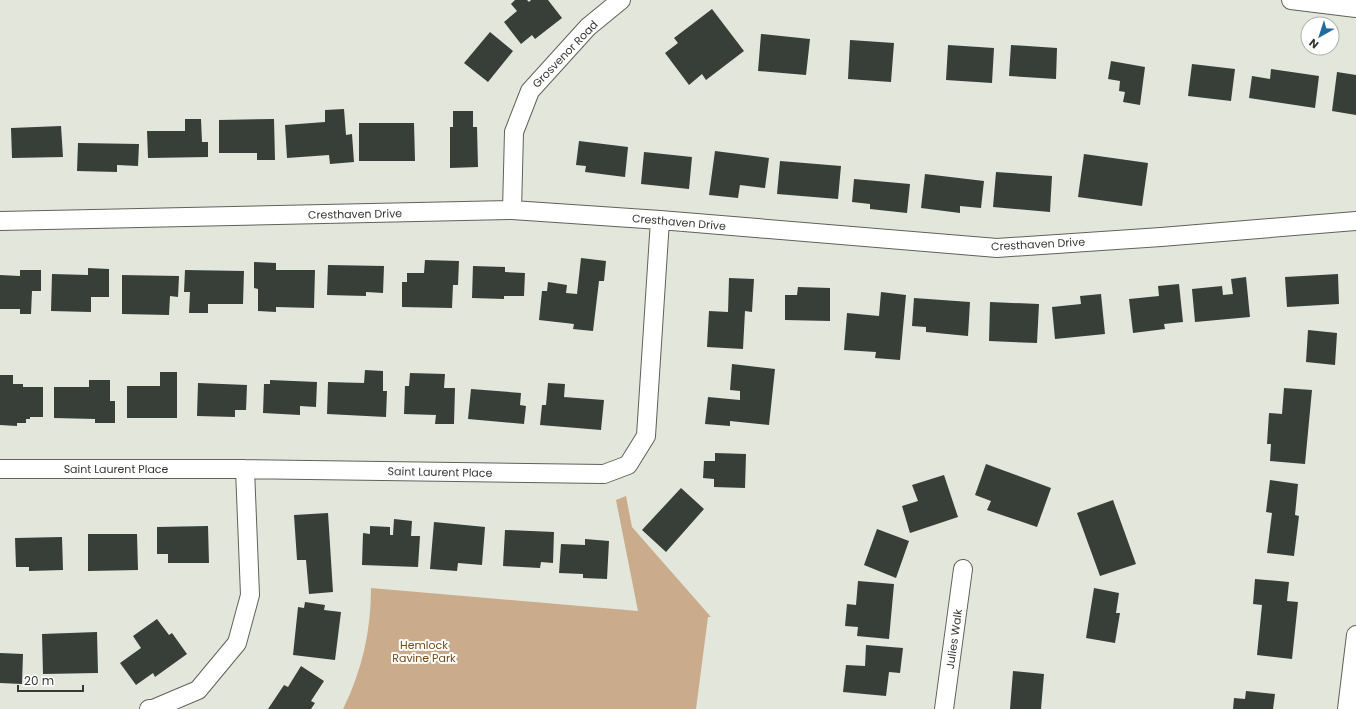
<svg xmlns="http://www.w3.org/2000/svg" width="1356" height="709" font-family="Poppins,sans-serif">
<rect width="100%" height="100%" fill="#e3e6da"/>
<path fill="#caac8d" d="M626 496 632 527 711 617H708L696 709H343C362 671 371 631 371 588L638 611 616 500Z"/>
<path fill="#383f38" d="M515 0H527L529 2 531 0H548L562 18 535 39 532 35 521 44 504 22 517 11 511 4Z
M712 9 744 51 706 80 702 74 689 85 665 53 678 43 674 38Z
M490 32 513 51 488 82 464 63Z
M761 34 810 39 806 75 758 71Z
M850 40 894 43 891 82 848 79Z
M948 45 994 48 992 83 946 80Z
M1011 45 1057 48 1056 79 1009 76Z
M1111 61 1145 67 1140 105 1123 102 1125 92 1119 91 1120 81 1108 79Z
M1192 64 1235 69 1231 101 1188 96Z
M1271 69 1319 76 1315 108 1249 98 1252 76 1270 79Z
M1337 72 1356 75V115L1332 111Z
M344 109 346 135 352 134 354 162 330 164 329 155 287 158 285 125 325 122V110Z
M453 111H473V127H477L478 167 450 168V127H453Z
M185 119H201L202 142H208V157L148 158 147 131H185Z
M274 119 275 160H257V153H219V120Z
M359 123H414L415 161H359Z
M61 126 63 157 12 158 11 128Z
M579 141 628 147 625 177 585 172 586 166 576 165Z
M78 143 139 144 138 166 117 165V172L77 171Z
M715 151 769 158 765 188 740 185 738 198 709 195Z
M644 152 692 157 689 189 641 184Z
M1084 154 1148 163 1142 206 1078 197Z
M780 161 841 166 838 199 777 194Z
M996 172 1052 176 1050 212 993 207Z
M925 174 984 181 981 208 960 206V213L921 208Z
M854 179 910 184 907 213 870 209V204L852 202Z
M581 258 606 261 604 281H599L593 331 573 329 574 324 539 320 542 291H547L548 282 567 285 566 293 577 294Z
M425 260 459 261 458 285H453L452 308 402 307V282H407V273H424Z
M254 262 276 263V270H315L314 308 276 307V312L258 311V289L254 288Z
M328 265 384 266 383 293 366 292V296L327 295Z
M473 266 505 267V272L525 273 524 296H504V299L472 298Z
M88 268 109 269V297H91V312L51 311 52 274 88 275Z
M20 270H41V291H32L31 314H20V309H0V275L20 276Z
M185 270 244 271 243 304H208V313H189L190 292H184Z
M1338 274 1339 304 1287 307 1285 277Z
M122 275 179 276 178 297 170 296 169 315 122 314Z
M1246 277 1250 317 1195 322 1192 289 1222 286 1223 295 1233 294 1231 279Z
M729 278 754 279 752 312 745 311 743 349 707 347 709 311 728 312Z
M1179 284 1183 322 1164 324 1165 329 1133 333 1129 299 1159 296 1158 286Z
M798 287 830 288V321L785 320V295H797Z
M881 292 906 295 900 360 875 358 876 352 844 350 847 313 879 316Z
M1101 294 1105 334 1055 339 1052 307 1081 304 1080 296Z
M914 298 970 302 968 336 926 332V327L912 326Z
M990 302 1039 304 1037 343 989 341Z
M1308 330 1337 333 1335 365 1306 362Z
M732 364 775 369 769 425 730 421V426L705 424 708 397 740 400V391L730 390Z
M365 370 383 371V391H387L386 417 327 414 328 382 364 383Z
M160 372H177V418H127V386H160Z
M410 373 445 374 444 388H455L454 424H435L436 415 404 414 405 386H409Z
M0 375H13V384H23V387H43V417H30V419H26V423H17V426L0 425Z
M89 380H110V401H115V423H95V419L54 418V387H89Z
M270 380 317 382 316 407 300 406V415L263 413 264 384H270Z
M198 383 247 385 246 410H235V417L197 416Z
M548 383 565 384 564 397 604 400 601 430 540 425 542 405H546Z
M1284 388 1312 390 1305 464 1270 461 1271 444H1267L1269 413 1282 414Z
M471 389 521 393 520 405 526 406 524 424 468 419Z
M715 453 746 454 745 488 714 487V479L703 478 704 461H715Z
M986 464 1051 488 1037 527 987 510 991 501 975 495Z
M944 475 958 517 910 533 902 506 918 501 912 485Z
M1270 480 1298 484 1295 515 1299 516 1294 556 1267 553 1272 513 1266 512Z
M681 488 704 509 666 552 642 530Z
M1113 500 1136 564 1100 576 1077 513Z
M328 513 333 592 309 594 306 560H297L294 515Z
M394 519 412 521 411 536H420L418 567 362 565 363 533 370 534V526L390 527V535H393Z
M434 522 485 527 482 565 458 563 457 571 430 569Z
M208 526 209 563H168V554H157V527Z
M877 529 909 541 896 578 864 565Z
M505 530 554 532 553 563 541 562 540 568 503 566Z
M88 534H137L138 570 88 571Z
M62 537 63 570 29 571V567H16L15 538Z
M585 539 609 541 607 579 583 578V574L559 573 561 544 585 545Z
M1255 579 1289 582 1287 601 1298 602 1292 659 1257 655 1262 605 1253 604Z
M858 581 894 584 889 639 857 636 858 627 845 626 847 604 856 605Z
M1094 588 1119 593 1116 613H1120L1115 643 1086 638Z
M305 602 325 605 324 610 341 612 335 660 293 655 298 607 304 608Z
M157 619 169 635 172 633 187 654 155 677 153 673 136 685 120 663 141 648 133 636Z
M97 632 98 673 43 674 42 634Z
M866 645 903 648 900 673 889 672 886 696 843 692 846 665 865 666Z
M0 653 23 654 22 684 0 683Z
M301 666 324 681 311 701 315 703 311 709H268L284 685 288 687Z
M1013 671 1044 674 1041 709H1010Z
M1246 691 1275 694 1273 709H1233L1234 698 1245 699Z"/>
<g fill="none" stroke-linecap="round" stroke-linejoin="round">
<defs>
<path id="minor" d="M1291 0 1356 8
M512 210 514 132 530 91 588 27 621 0
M0 221 512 210 660 220 997 248 1161 237 1356 221
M0 469H245L604 474 628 465 646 436 660 220
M149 709H153L198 690 237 643 250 595 245 469
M944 709 963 569
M1347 709 1356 635"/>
</defs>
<use href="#minor" stroke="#606258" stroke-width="20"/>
<use href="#minor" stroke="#fff" stroke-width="18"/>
</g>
<g text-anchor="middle" stroke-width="4" stroke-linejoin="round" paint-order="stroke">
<g font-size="11" fill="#373834" stroke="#fff">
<text transform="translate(565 54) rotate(-46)" y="4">Grosvenor Road</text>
<text transform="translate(355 214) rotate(-1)" y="4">Cresthaven Drive</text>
<text transform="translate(679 222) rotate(5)" y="4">Cresthaven Drive</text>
<text transform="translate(1038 244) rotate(-3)" y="4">Cresthaven Drive</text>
<text x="116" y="473">Saint Laurent Place</text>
<text transform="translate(440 472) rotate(1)" y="4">Saint Laurent Place</text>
<text transform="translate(954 639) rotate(-82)" y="4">Julies Walk</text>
</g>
<g font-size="11" fill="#744a16" stroke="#fff">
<text x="424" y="649">Hemlock<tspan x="424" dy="13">Ravine Park</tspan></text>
</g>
</g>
<g transform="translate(1320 36) rotate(219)"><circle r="19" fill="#ffffff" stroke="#afafae"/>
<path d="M0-3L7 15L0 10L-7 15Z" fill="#246a9e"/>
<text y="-6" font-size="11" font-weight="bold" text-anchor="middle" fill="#373834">N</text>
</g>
<path d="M18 685v6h65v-6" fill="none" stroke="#373834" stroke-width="2"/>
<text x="24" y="685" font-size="12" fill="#373834" stroke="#ffffff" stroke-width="3" paint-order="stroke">20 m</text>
</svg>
